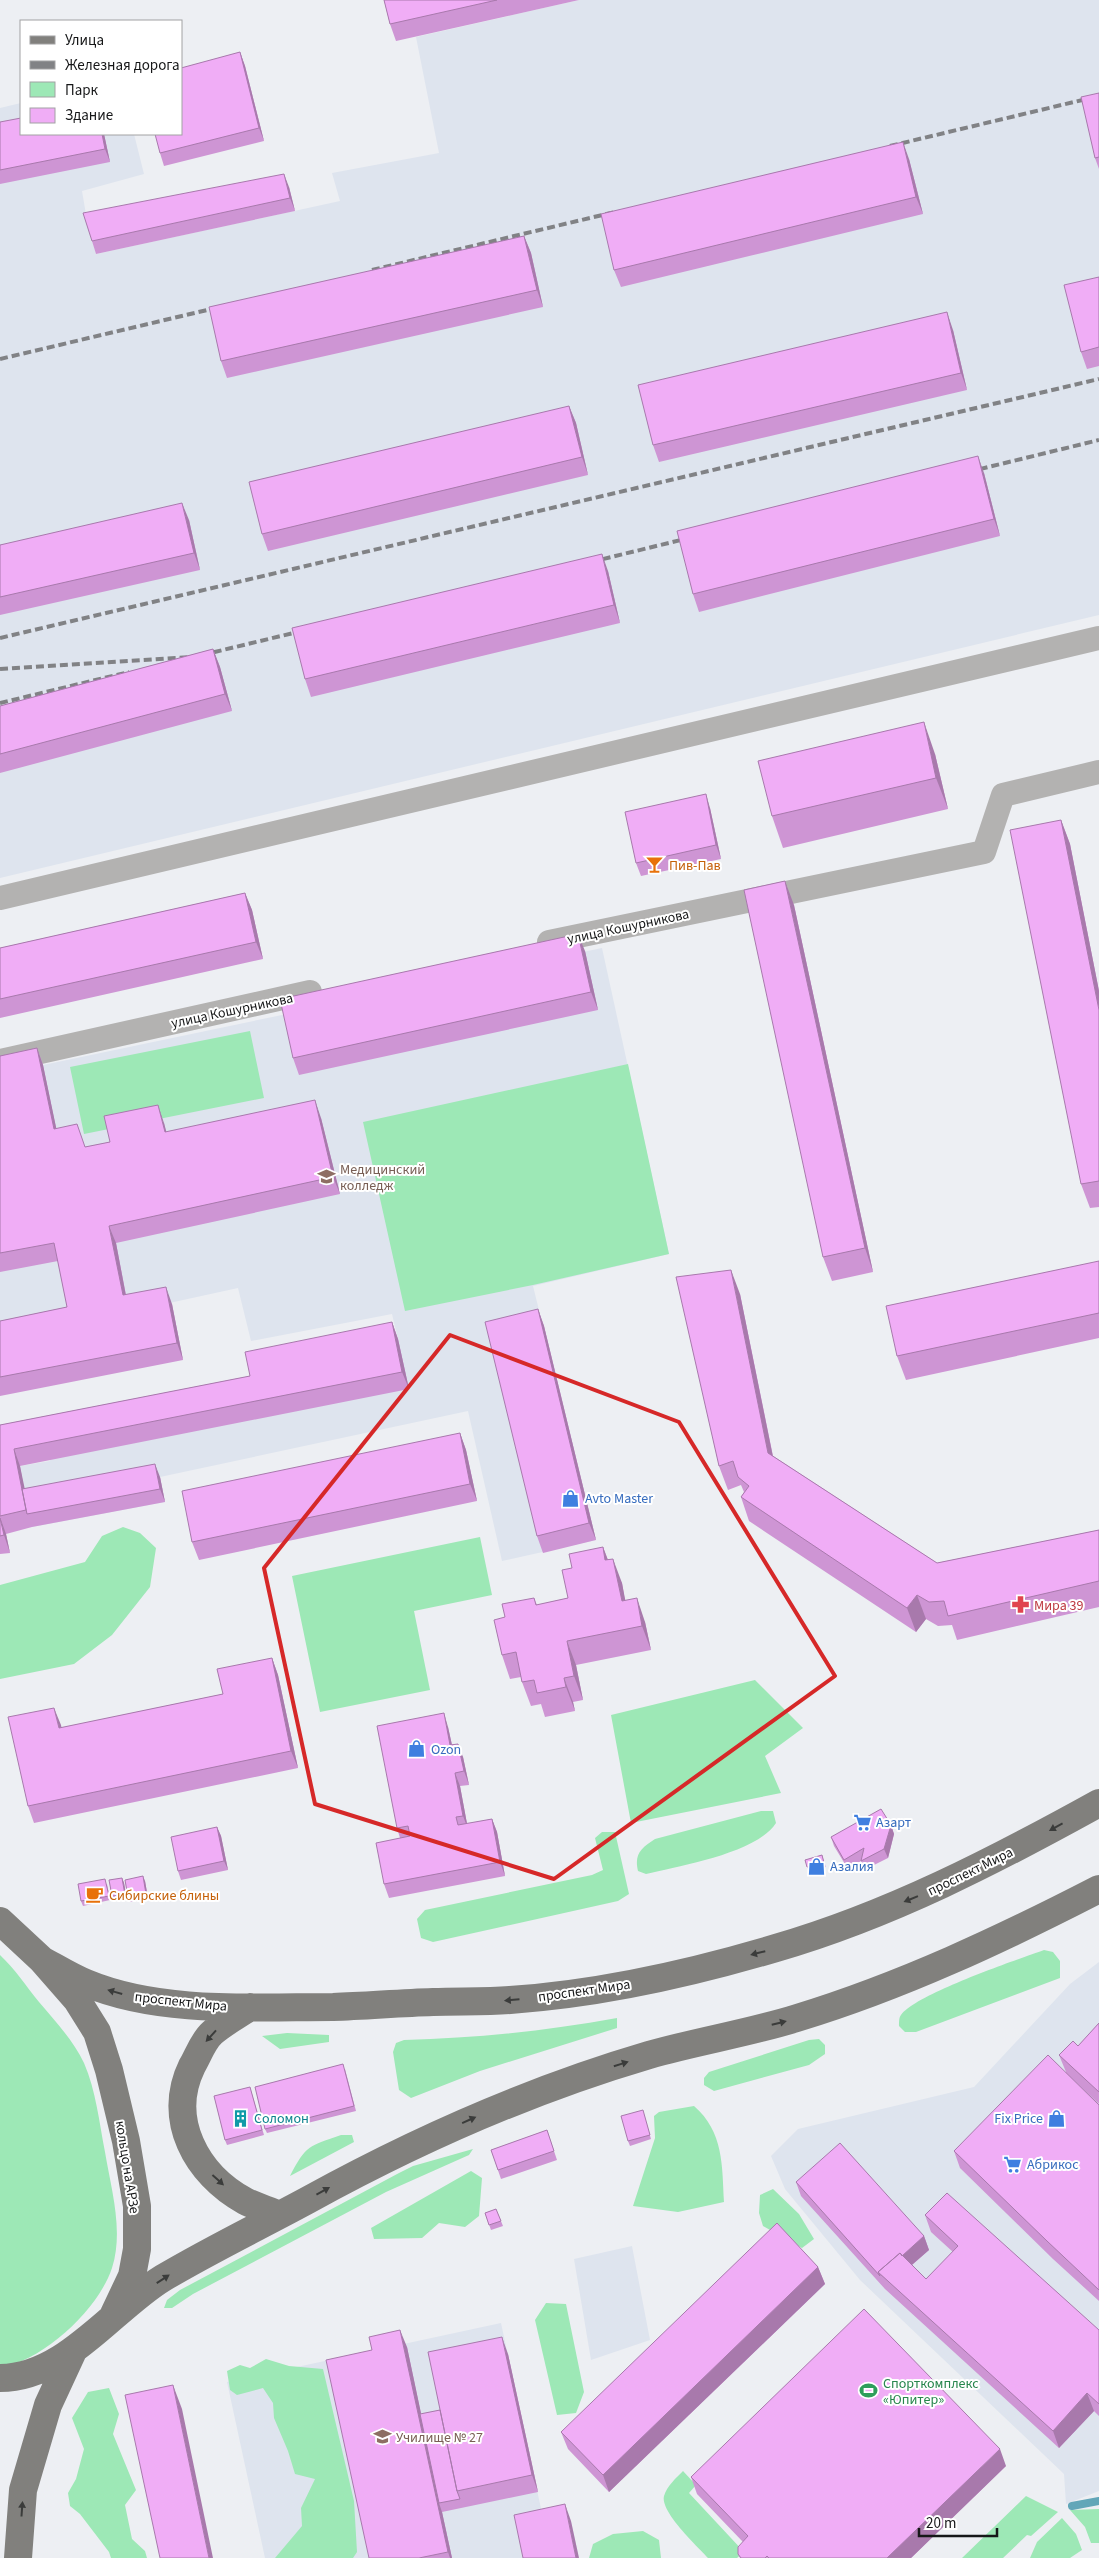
<svg xmlns="http://www.w3.org/2000/svg" width="1099" height="2558" font-family="'Source Sans 3',sans-serif">
<rect width="100%" height="100%" fill="#edeff3"/>
<path fill="#dee4ee" d="M579 0H1099V615L0 878V108L21 103V134H134L144 174 82 191 88 226 96 254 340 201 332 173 439 153 416 37Z
M602 948 669 1254 533 1286 596 1540 502 1561 468 1411 160 1477 165 1502 32 1527 20 1466 50 1461 45 1436 398 1339 392 1314 251 1341 238 1288 0 1340V1074Z
M1099 1962V2491L1066 2504 1064 2474 860 2280 785 2189 771 2156 798 2129 974 2087 1070 1984Z
M632 2246 650 2340 591 2360 574 2259Z
M501 2323 545 2527 571 2521 579 2558H265L227 2382Z"/>
<path fill="#9de8b6" d="M250 1031 264 1098 84 1134 70 1067Z
M628 1064 669 1254 533 1285 405 1311 363 1122Z
M123 1527 140 1533 156 1548 150 1587 112 1635 74 1664 0 1679V1585L85 1562 102 1536Z
M480 1537 492 1595 414 1611 430 1690 320 1712 292 1576Z
M755 1680 803 1728 765 1756 781 1793 631 1823 611 1715Z
M761 1811H773L776 1823C757 1853 680 1866 646 1874L638 1871C634 1854 641 1848 655 1839Z
M602 1832H615L629 1894 618 1901 433 1942 421 1938 417 1919 425 1910 592 1875 603 1870 595 1838Z
M1044 1950 1053 1952 1060 1961V1978L916 2032H905L899 2026C899 2022 899 2017 901 2015 916 1994 1016 1960 1044 1950Z
M0 1955C15 1969 26 1986 39 2002 55 2021 73 2040 84 2063 96 2091 99 2121 105 2152 111 2189 124 2230 112 2268 98 2310 44 2360 0 2368Z
M617 2018V2028L480 2071 411 2098 399 2090 393 2052 396 2043 404 2040C476 2038 546 2031 617 2018Z
M287 2033 329 2035V2042L280 2049 262 2036Z
M819 2039 825 2045V2054L809 2065 714 2091 704 2085V2078L709 2072 809 2040Z
M694 2106C724 2132 722 2166 724 2202L678 2212 633 2206 655 2138 654 2116 659 2112Z
M341 2135H352L354 2142 290 2176C306 2145 309 2146 341 2135Z
M473 2149 469 2155 386 2192 193 2294 172 2308H164L167 2300 180 2290 399 2173 413 2166Z
M471 2171 482 2178 479 2216 465 2227 439 2223 422 2238 374 2239 371 2228Z
M773 2189 799 2214 814 2239 802 2248 763 2226 759 2213 760 2195Z
M546 2303 566 2304 584 2392 576 2413 557 2415 535 2320Z
M266 2359 289 2366 323 2369 354 2501 357 2552 353 2558H275L302 2526 301 2508 315 2479 295 2474 288 2451 274 2418 273 2403 263 2388 237 2395 230 2390 227 2371 240 2365 250 2368Z
M109 2388 119 2414 113 2434 136 2490 125 2505 132 2539 145 2551 147 2558H111L109 2552 80 2514 70 2506 68 2493 76 2479 84 2449 72 2418 88 2392Z
M683 2471 696 2485 689 2493 744 2552 737 2558H708C697 2546 660 2512 664 2496 667 2486 676 2478 683 2471Z
M1026 2496 1058 2512 1031 2536 1027 2535 1003 2558H962Z
M1099 2509V2543H1091L1085 2527 1070 2510Z
M1062 2518 1076 2534 1082 2550 1070 2558H1030L1037 2542Z
M643 2531 659 2540 661 2558H589L593 2544 613 2534Z"/>
<g fill="none" stroke-linecap="round" stroke-linejoin="round">
<path stroke="#62a6b8" stroke-width="8" d="M1072 2506 1099 2501"/>
<path stroke="#b3b2b1" stroke-width="24" d="M0 898 1099 638
M549 942 984 852 1003 795 1099 772
M0 1061 310 992"/>
<path stroke="#81807d" stroke-width="28" d="M0 1921 42 1960 77 2000 97 2032 109 2070 126 2141 137 2206V2249L132 2276 114 2314
M42 1960C57 1968 71 1977 86 1983 160 2014 255 2007 333 2007 366 2006 399 2003 433 2002 458 2001 485 2002 510 2000 598 1994 692 1973 776 1948 890 1915 996 1860 1099 1803
M250 2007C237 2016 223 2023 212 2033 203 2041 198 2056 192 2066 166 2119 196 2174 245 2201 256 2207 269 2210 280 2215
M0 2378C65 2378 112 2309 163 2278 210 2250 260 2226 308 2200 417 2140 530 2090 649 2055 698 2041 749 2033 797 2018 902 1986 1002 1939 1099 1889
M18 2558 23 2490 48 2405 73 2351"/>
<path stroke="#818285" stroke-width="4" stroke-dasharray="8 4" stroke-linecap="butt" d="M890 146 1099 96
M372 270 615 212
M0 359 224 306
M968 472 1099 440
M591 562 693 537
M0 638 1099 379
M202 655 306 630
M0 669 191 657
M0 703 129 672"/>
</g>
<path fill="#ce95d4" d="M384 0H579L396 41 390 24Z
M240 52 245 66 264 141 164 166 160 153Z
M1099 93V169L1095 158Z
M0 122 21 134H104L110 162 0 184Z
M909 159 923 214 621 287 614 270Z
M289 187 295 211 96 254 92 241Z
M524 236 531 253 543 307 227 378 221 361Z
M1099 277V366L1087 369 1081 352Z
M953 330 967 390 659 462 653 445Z
M569 406 576 423 588 475 268 551 262 534Z
M984 473 1000 536 699 612 693 594Z
M189 520 200 570 0 615V545Z
M608 571 620 623 311 697 305 679Z
M213 649 220 667 232 711 0 773V706Z
M935 754 948 809 783 848 772 816Z
M710 808 721 859 641 876 636 863Z
M1061 820 1070 844 1099 991V1207L1090 1208 1081 1184Z
M245 893 252 910 263 959 0 1018V948Z
M794 905 873 1272 832 1281 823 1257Z
M585 951 598 1010 299 1075 293 1058Z
M37 1048 43 1065 56 1128 85 1147 110 1142 164 1123 166 1132 321 1118 340 1194 116 1243 126 1295 172 1304 183 1360 0 1396V1321L67 1307 58 1261 0 1272V1056Z
M1099 1261V1338L906 1380 897 1356Z
M740 1294 773 1456 937 1563 1099 1530V1607L957 1640 952 1625 938 1626 926 1619 916 1632 749 1521 741 1497 744 1492 741 1485 728 1490 719 1466Z
M538 1309 544 1326 596 1540 543 1553 537 1536Z
M392 1322 398 1339 409 1389 20 1466 24 1489 160 1477 165 1502 32 1527 6 1534 10 1553 0 1554V1425L250 1376Z
M460 1433 466 1450 477 1501 199 1560 192 1542Z
M603 1547 608 1560 622 1583 625 1601 645 1622 651 1650 576 1665 583 1700 573 1702 575 1711 545 1717 541 1704 531 1706 522 1682 521 1677 510 1679 502 1655 505 1617 534 1598 537 1605 568 1598 572 1568Z
M272 1658 278 1675 298 1768 34 1823 28 1806 61 1725V1728L223 1694Z
M448 1727 452 1745 463 1757 469 1785 460 1786 467 1824 492 1819 497 1832 505 1876 389 1898 384 1884 400 1838 397 1828Z
M891 1825 894 1834 888 1858 864 1870 861 1861 848 1869 834 1846 831 1837Z
M217 1827 221 1836 228 1870 181 1880 178 1871Z
M822 1855 826 1867 809 1872 805 1860Z
M122 1878 124 1883 127 1899 113 1901 112 1896Z
M145 1881 148 1898 130 1902 128 1897Z
M107 1884 110 1900 83 1906 81 1901Z
M1099 2023V2104L1066 2073 1099 2105V2301L1053 2259 960 2168 954 2151 1066 2072 1059 2055 1078 2046Z
M345 2069 356 2111 267 2133 265 2129Z
M250 2087 264 2135 227 2145 225 2140Z
M644 2115 651 2139 630 2146 628 2141Z
M547 2130 557 2160 501 2179 491 2150Z
M796 2182 924 2236 929 2250 912 2265 926 2279 953 2252 931 2232 925 2215 1099 2330V2416L1094 2411 1059 2448 885 2289 801 2196Z
M496 2209 503 2226 491 2230 485 2213Z
M818 2267 825 2284 609 2492 568 2449 561 2432Z
M407 2347 421 2414 440 2410 508 2354 538 2492 442 2512 452 2558H369Z
M1006 2466 911 2558H740L738 2554 743 2542 697 2494 691 2477Z"/>
<path fill="#a879ac" d="M240 52 245 66 264 141 259 128Z
M102 134H104L110 162 105 149Z
M903 142 909 159 923 214 916 197Z
M284 174 289 187 295 211 290 198Z
M524 236 531 253 543 307 537 290Z
M947 312 953 330 967 390 961 373Z
M569 406 576 423 588 475 582 457Z
M978 456 984 473 1000 536 994 519Z
M182 503 189 520 200 570 194 553Z
M602 554 608 571 620 623 614 605Z
M213 649 220 667 232 711 225 694Z
M924 722 935 754 948 809 936 778Z
M706 794 710 808 721 859 716 845Z
M1061 820 1070 844 1099 991V1010Z
M785 881 794 905 873 1272 865 1248Z
M245 893 252 910 263 959 256 942Z
M578 934 585 951 598 1010 591 992Z
M37 1048 43 1065 60 1146 54 1129Z
M315 1100 321 1118 340 1194 333 1177Z
M158 1105 164 1123 171 1149 165 1132Z
M109 1226 116 1243 129 1312 123 1295Z
M731 1270 740 1294 777 1477 768 1453Z
M166 1287 172 1304 183 1360 177 1343Z
M538 1309 544 1326 596 1540 589 1523Z
M392 1322 398 1339 409 1389 402 1372Z
M460 1433 466 1450 477 1501 470 1484Z
M14 1449 20 1466 30 1514H27L26 1510Z
M155 1464 160 1477 165 1502 160 1489Z
M0 1517 6 1534 10 1553 4 1535Z
M603 1547 612 1571 605 1560Z
M613 1559 622 1583 630 1625 622 1601Z
M917 1595 926 1619 916 1632 907 1608Z
M637 1598 645 1622 651 1650 642 1626Z
M567 1641 576 1665 583 1700 574 1676Z
M272 1658 278 1675 298 1768 291 1751Z
M564 1678 573 1702 575 1711 566 1687Z
M54 1708 61 1725 65 1745 59 1728Z
M444 1713 448 1727 455 1759 450 1745Z
M458 1744 463 1757 469 1785 464 1771Z
M455 1773 460 1786 468 1829 463 1816Z
M492 1819 497 1832 505 1876 500 1862Z
M891 1825 894 1834 888 1858 884 1849Z
M217 1827 221 1836 228 1870 224 1861Z
M143 1876 145 1881 148 1898 146 1894Z
M122 1878 124 1883 127 1899 125 1895Z
M924 2236 929 2250 891 2283 881 2275Z
M818 2267 825 2284 609 2492 603 2475Z
M400 2330 407 2347 440 2503H439L442 2512 452 2558H450L448 2552Z
M502 2337 508 2354 538 2492 532 2475Z
M173 2385 182 2409 213 2558H209Z
M1087 2393 1094 2411 1059 2448 1053 2431Z
M1000 2449 1006 2466 911 2558H887Z
M565 2504 571 2521 579 2558H576Z"/>
<path fill="#f0adf6" stroke="#a879ac" d="M384 0H497L390 24Z
M240 52 259 128 160 153 155 134H181V68Z
M1099 93V157L1095 158 1081 97Z
M21 118V134H102L105 149 0 170V122Z
M903 142 916 197 614 270 601 214Z
M284 174 290 198 92 241 83 213Z
M524 236 537 290 221 361 209 307Z
M1099 277V347L1081 352 1064 285Z
M947 312 961 373 653 445 638 385Z
M569 406 582 457 262 534 249 482Z
M978 456 994 519 693 594 677 531Z
M182 503 194 553 0 597V545Z
M602 554 614 605 305 679 292 628Z
M213 649 225 694 0 754V706Z
M924 722 936 778 772 816 758 761Z
M706 794 716 845 636 863 625 812Z
M1061 820 1099 1010V1181L1081 1184 1010 830Z
M785 881 865 1248 823 1257 744 890Z
M245 893 256 942 0 999V948Z
M578 934 591 992 293 1058 280 999Z
M37 1048 54 1129 77 1124 85 1147 110 1142 104 1116 158 1105 165 1132 315 1100 333 1177 109 1226 123 1295 166 1287 177 1343 0 1377V1321L67 1307 54 1243 0 1253V1056Z
M1099 1261V1313L897 1356 886 1306Z
M731 1270 768 1453 937 1563 1099 1530V1581L948 1616 944 1601 929 1602 917 1595 907 1608 741 1497 749 1486 738 1477 733 1461 719 1466 676 1277Z
M538 1309 589 1523 537 1536 485 1322Z
M392 1322 402 1372 14 1449 26 1510 0 1516V1425L250 1376 245 1352Z
M460 1433 470 1484 192 1542 182 1491Z
M155 1464 160 1489 27 1514 22 1489Z
M0 1518 4 1535 0 1536Z
M603 1547 605 1560 613 1559 622 1601 637 1598 642 1626 567 1641 574 1676 564 1678 566 1687 537 1693 534 1680 522 1682 516 1652 502 1655 494 1620 505 1617 502 1604 534 1598 536 1605 568 1598 562 1570 572 1568 569 1554Z
M272 1658 291 1751 28 1806 8 1717 54 1708 59 1728 223 1694 217 1669Z
M444 1713 450 1745 458 1744 464 1771 455 1773 463 1816 456 1817 458 1825 492 1819 500 1862 384 1884 376 1843 410 1836 408 1826 397 1828 377 1726Z
M881 1809 891 1825 884 1849 861 1861 864 1848 844 1860 831 1837Z
M217 1827 224 1861 178 1871 171 1837Z
M822 1855 824 1863 807 1867 805 1860Z
M143 1876 146 1894 128 1897 125 1880Z
M122 1878 125 1895 112 1896 109 1880Z
M105 1879 109 1896 81 1901 78 1884Z
M1099 2023V2092L1059 2055 1073 2041 1078 2046Z
M1048 2055 1099 2105V2290L1047 2241 954 2151Z
M343 2064 354 2106 265 2129 255 2087Z
M250 2087 262 2130 225 2140 214 2096Z
M643 2110 650 2135 628 2141 621 2116Z
M547 2130 554 2151 498 2170 491 2150Z
M840 2143 924 2236 902 2256 900 2253 878 2272 880 2276 796 2182Z
M947 2193 1099 2330V2404L1087 2393 1053 2431 878 2272 900 2253 926 2279 958 2246 925 2215Z
M496 2209 501 2221 489 2225 485 2213Z
M777 2223 818 2267 603 2475 561 2432Z
M864 2309 1000 2449 887 2558H769L767 2556 765 2558H741L738 2554V2547L748 2536 691 2477Z
M400 2330 448 2552 419 2558H369L326 2360 372 2350 369 2337Z
M502 2337 532 2475 457 2491 428 2352Z
M173 2385 209 2558H160L125 2395Z
M440 2410 457 2491 460 2499 439 2503 420 2414Z
M565 2504 576 2558H523L514 2515Z"/>
<defs><path id="oneway-solid" d="M-6-.8H1V-3.2L6.5 0L1 3.2V.8H-6Z" transform="scale(1.25)"/></defs>
<g fill="#3b3c3b">
<use href="#oneway-solid" transform="translate(1056 1827) rotate(151)"/>
<use href="#oneway-solid" transform="translate(911 1899) rotate(158)"/>
<use href="#oneway-solid" transform="translate(758 1953) rotate(166)"/>
<use href="#oneway-solid" transform="translate(115 1992) rotate(-164)"/>
<use href="#oneway-solid" transform="translate(512 2000) rotate(175)"/>
<use href="#oneway-solid" transform="translate(779 2023) rotate(-14)"/>
<use href="#oneway-solid" transform="translate(211 2036) rotate(132)"/>
<use href="#oneway-solid" transform="translate(621 2064) rotate(-17)"/>
<use href="#oneway-solid" transform="translate(469 2120) rotate(-24)"/>
<use href="#oneway-solid" transform="translate(218 2180) rotate(42)"/>
<use href="#oneway-solid" transform="translate(323 2191) rotate(-29)"/>
<use href="#oneway-solid" transform="translate(163 2279) rotate(-33)"/>
<use href="#oneway-solid" transform="translate(22 2509) rotate(-86)"/>
</g>
<path fill="none" stroke="#d62828" stroke-width="4" stroke-linejoin="round" d="M450 1335 679 1422 835 1676 554 1879 315 1804 264 1568Z"/>
<defs>
<symbol id="bar-bare" viewBox="-9 -9 18 18"><path d="M-6-5H6L.8 .8V4.5H3.5V6h-7V4.5H-.8V.8Z" fill="#e8710a" stroke="#fff" stroke-width="2.5" paint-order="stroke"/></symbol>
<symbol id="university-bare" viewBox="-9 -9 18 18"><path d="M0-5L7-2L0 1L-7-2ZM-4 1L0 2.5L4 1V4Q0 6-4 4Z" fill="#8d6e63" stroke="#fff" stroke-width="2.5" paint-order="stroke"/></symbol>
<symbol id="shop-bare" viewBox="-9 -9 18 18"><path d="M-5-2.5h2.3a2.7 3.5 0 0 1 5.4 0H5L5.5 6h-11ZM-1.5-2.5h3a1.5 2.3 0 0 0-3 0Z" fill="#3f7fe0" stroke="#fff" stroke-width="2.5" paint-order="stroke"/></symbol>
<symbol id="pharmacy-bare" viewBox="-9 -9 18 18"><path d="M-2-6h4v4h4v4h-4v4h-4v-4h-4v-4h4Z" fill="#e0444e" stroke="#fff" stroke-width="2.5" paint-order="stroke"/></symbol>
<symbol id="supermarket-bare" viewBox="-9 -9 18 18"><path d="M-6-5.5h2.5l.6 2H6L4.5 2H-2.5L-4.4-4H-6ZM-1.5 3.2a1.3 1.3 0 1 0 .1 0ZM3 3.2a1.3 1.3 0 1 0 .1 0Z" fill="#3f7fe0" stroke="#fff" stroke-width="2.5" paint-order="stroke"/></symbol>
<symbol id="cafe-bare" viewBox="-9 -9 18 18"><path d="M-5.5-4.5H6V0H3Q3 3.5 0 3.5H-2.5Q-5.5 3.5-5.5 0ZM3-3.2v2h1.7v-2ZM-6 4.5H4V6H-6Z" fill="#e8710a" stroke="#fff" stroke-width="2.5" paint-order="stroke"/></symbol>
<symbol id="building-bare" viewBox="-9 -9 18 18"><path d="M-4-6H4V6H1V3H-1V6H-4ZM-2.5-4.3h1.7v1.8h-1.7ZM.8-4.3h1.7v1.8H.8ZM-2.5-1h1.7V.8h-1.7ZM.8-1h1.7V.8H.8Z" fill="#0f9aa8" stroke="#fff" stroke-width="2.5" paint-order="stroke"/></symbol>
<symbol id="stadium-bare" viewBox="-9 -9 18 18"><path d="M0-5a6.5 5 0 1 0 0 10a6.5 5 0 1 0 0-10ZM-3.5-1.8h7v3.6h-7Z" fill="#2e9e5b" stroke="#fff" stroke-width="2.5" paint-order="stroke"/></symbol>
<symbol id="school-bare" viewBox="-9 -9 18 18"><path d="M0-5L7-2L0 1L-7-2ZM-4 1L0 2.5L4 1V4Q0 6-4 4Z" fill="#8d6e63" stroke="#fff" stroke-width="2.5" paint-order="stroke"/></symbol>
</defs>
<g fill-rule="evenodd">
<use href="#bar-bare" x="642" y="852" width="25" height="25"/>
<use href="#university-bare" x="314" y="1164" width="25" height="25"/>
<use href="#shop-bare" x="558" y="1486" width="25" height="25"/>
<use href="#pharmacy-bare" x="1008" y="1592" width="25" height="25"/>
<use href="#shop-bare" x="404" y="1736" width="25" height="25"/>
<use href="#supermarket-bare" x="850" y="1810" width="25" height="25"/>
<use href="#shop-bare" x="804" y="1854" width="25" height="25"/>
<use href="#cafe-bare" x="82" y="1882" width="25" height="25"/>
<use href="#building-bare" x="228" y="2106" width="25" height="25"/>
<use href="#shop-bare" x="1044" y="2106" width="25" height="25"/>
<use href="#supermarket-bare" x="1000" y="2152" width="25" height="25"/>
<use href="#stadium-bare" x="856" y="2378" width="25" height="25"/>
<use href="#school-bare" x="370" y="2424" width="25" height="25"/>
</g>
<g text-anchor="middle" stroke-width="4" stroke-linejoin="round" paint-order="stroke">
<g font-size="14" fill="#c56008" stroke="#fff" text-anchor="start">
<text x="669" y="870">Пив-Пав</text>
<text x="109" y="1900">Сибирские блины</text>
</g>
<g font-size="14" fill="#161718" stroke="#fff">
<text transform="translate(628 926) rotate(-12)" y="5">улица Кошурникова</text>
<text transform="translate(232 1010) rotate(-12)" y="5">улица Кошурникова</text>
<text transform="translate(970 1871) rotate(-26)" y="5">проспект Мира</text>
<text transform="translate(584 1990) rotate(-8)" y="5">проспект Мира</text>
<text transform="translate(181 2001) rotate(6)" y="5">проспект Мира</text>
<text transform="translate(128 2167) rotate(81)" y="5">кольцо на АРЗе</text>
</g>
<g font-size="14" fill="#785e54" stroke="#fff" text-anchor="start">
<text x="340" y="1174">Медицинский<tspan x="340" dy="16">колледж</tspan></text>
<text x="396" y="2442">Училище № 27</text>
</g>
<g font-size="14" fill="#366cbe" stroke="#fff" text-anchor="start">
<text x="585" y="1503">Avto Master</text>
<text x="431" y="1754">Ozon</text>
<text x="876" y="1827">Азарт</text>
<text x="830" y="1871">Азалия</text>
<text x="1043" y="2123" text-anchor="end">Fix Price</text>
<text x="1027" y="2169">Абрикос</text>
</g>
<g font-size="14" fill="#be3a42" stroke="#fff" text-anchor="start">
<text x="1034" y="1610">Мира 39</text>
</g>
<g font-size="14" fill="#0d838f" stroke="#fff" text-anchor="start">
<text x="254" y="2123">Соломон</text>
</g>
<g font-size="14" fill="#27864d" stroke="#fff" text-anchor="start">
<text x="883" y="2388">Спорткомплекс<tspan x="883" dy="16">«Юпитер»</tspan></text>
</g>
</g>
<rect x="20" y="20" width="162" height="115" fill="#ffffff" stroke="#a2a2a3"/>
<rect x="30" y="36" width="25" height="8" fill="#81807d" stroke="#a2a2a3"/>
<text x="65" y="45" font-size="15" fill="#161718">Улица</text>
<rect x="30" y="61" width="25" height="8" fill="#818285" stroke="#a2a2a3"/>
<text x="65" y="70" font-size="15" fill="#161718">Железная дорога</text>
<rect x="30" y="82" width="25" height="15" fill="#9de8b6" stroke="#a2a2a3"/>
<text x="65" y="95" font-size="15" fill="#161718">Парк</text>
<rect x="30" y="108" width="25" height="15" fill="#f0adf6" stroke="#a2a2a3"/>
<text x="65" y="120" font-size="15" fill="#161718">Здание</text>
<path d="M919 2528v8h78v-8" fill="none" stroke="#161718" stroke-width="2.5"/>
<text x="926" y="2528" font-size="15" fill="#161718" stroke="#ffffff" stroke-width="4" paint-order="stroke">20 m</text>
</svg>
